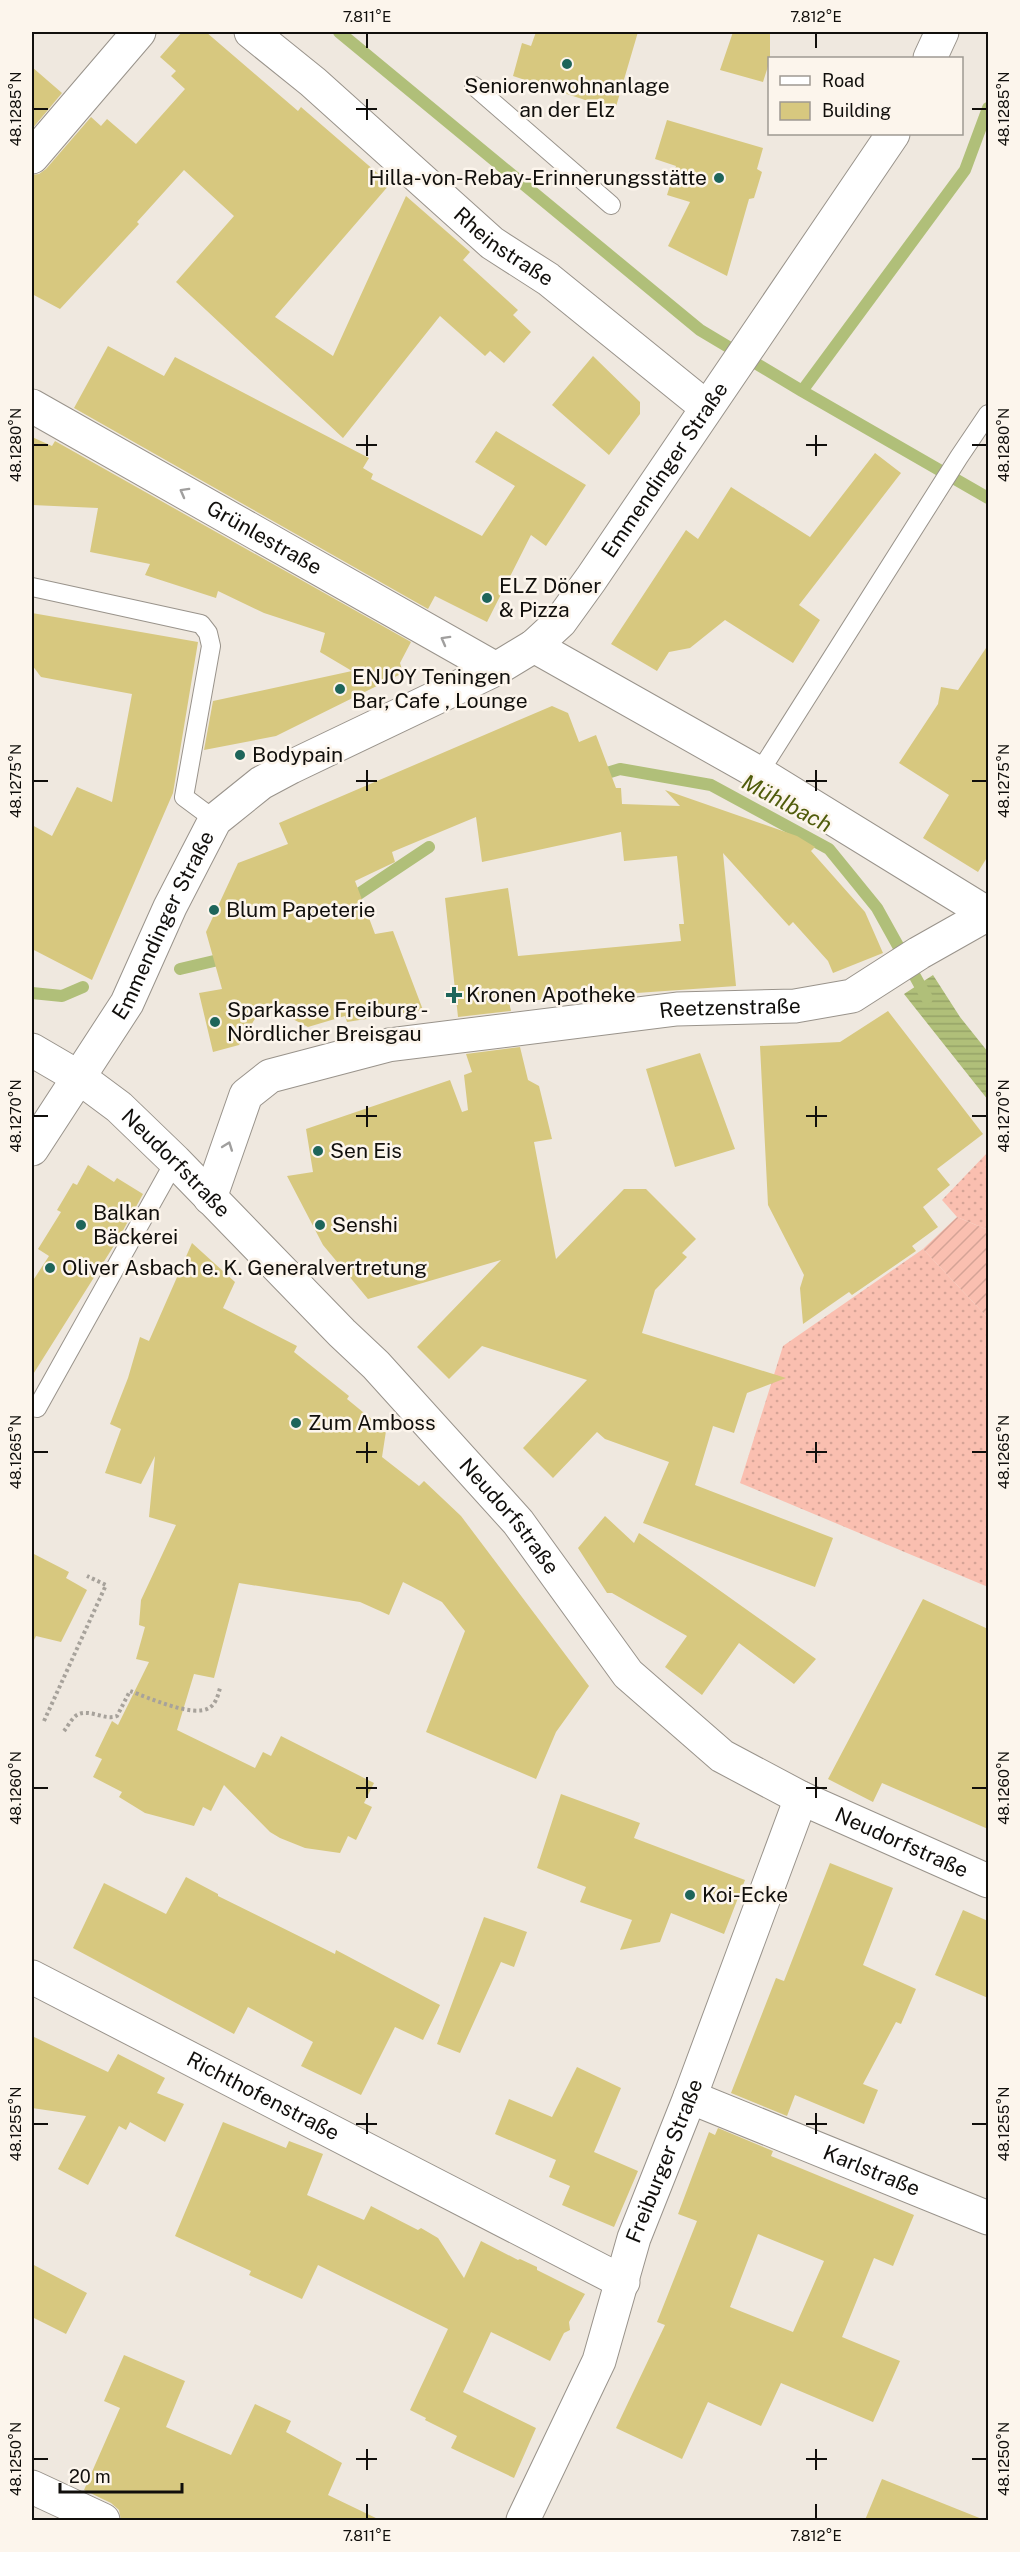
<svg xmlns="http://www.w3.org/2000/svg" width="1020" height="2552" font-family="'Public Sans',sans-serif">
<defs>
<pattern id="grass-dots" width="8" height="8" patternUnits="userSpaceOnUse" patternTransform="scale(1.5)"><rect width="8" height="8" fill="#fabfb0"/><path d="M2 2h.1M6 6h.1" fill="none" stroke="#d5a396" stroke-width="1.8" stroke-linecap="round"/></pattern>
<pattern id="garden-furrows" width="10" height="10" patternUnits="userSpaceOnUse" patternTransform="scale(1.5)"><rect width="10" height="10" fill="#fabfb0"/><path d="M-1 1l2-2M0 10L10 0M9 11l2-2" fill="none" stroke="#d5a396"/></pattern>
<pattern id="water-rules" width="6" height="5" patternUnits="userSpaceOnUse" patternTransform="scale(1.5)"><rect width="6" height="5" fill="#b0bf79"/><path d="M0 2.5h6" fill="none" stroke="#96a367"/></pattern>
</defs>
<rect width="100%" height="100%" fill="#efe8df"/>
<path fill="url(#grass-dots)" d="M988 1152V1230L957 1217 942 1200Z
M923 1249 988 1318V1587L740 1483 783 1346Z"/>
<path fill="url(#garden-furrows)" d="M957 1217 988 1230V1318L923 1249Z"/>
<path fill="url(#water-rules)" d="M933 975 960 1017 988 1052V1100L904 994Z"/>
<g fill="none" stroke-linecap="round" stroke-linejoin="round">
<path stroke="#b0bf79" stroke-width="12" d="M339 32 700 330 802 391 965 170 988 108
M802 391 988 498
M594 777 620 769 711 785 829 849 877 908 927 998
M348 901 429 847
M180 969 214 961
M32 993 62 996 83 987"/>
</g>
<path fill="#d7c87f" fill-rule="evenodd" d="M182 32H206L298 111 301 107 390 184 275 317 333 356 406 196 470 252 463 260 518 310 513 315 531 332 504 363 490 351 485 356 440 316 343 438 176 282 234 216 184 170 137 222 139 224 60 309 32 294V175L39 174 46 169 91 117 101 126 107 119 136 144 185 89 171 76 176 71 160 57Z
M536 32H638L615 110 513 76 522 43 531 46Z
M733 32H770V60L763 82 720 70Z
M32 67 62 93 32 129Z
M667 120 763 148 757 169 762 172 754 198 749 199 727 276 668 246 690 202 667 195 676 166 655 159Z
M108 346 164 376 175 357 369 458 363 468 373 474 371 479 482 536 515 486 475 462 496 431 586 485 546 546 531 535 487 622 435 596 428 609 74 408Z
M593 356 640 402V414L609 455 552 405Z
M32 437 52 446 55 441 411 642 400 663 403 673 276 736 204 750 213 701 352 671 320 652 325 633 264 613 218 591 216 598 145 575 150 564 90 552 98 508 32 505Z
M875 453 901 473 799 605 820 620 793 663 725 620 690 648 669 652 657 671 611 644 686 530 698 539 731 487 810 537Z
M32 613 198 642 173 793 92 980 32 949V825L52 836 77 787 112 802 132 694 41 677 32 665Z
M988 645V856L978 872 923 838 949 795 899 763 938 704 941 687 958 690Z
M552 706 568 713 579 742 596 735 616 788H621L622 804 680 806 665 790 797 836 815 847 811 851 865 912 883 953 833 973 828 961 793 922 789 926 723 853 736 986 509 1002 511 1011 458 1017 445 898 508 888 518 956 681 941 679 924H684L677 856 624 861 621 832 482 862 476 817 392 852 395 862 355 881 375 934 393 931 423 1010 347 1022 345 1016 308 1027 264 1004 239 1045 213 1052 199 993 222 989 206 932 238 863 288 844 279 823Z
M888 1011 983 1134 937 1169 950 1185 923 1207 938 1227 912 1246 916 1251 852 1295 849 1292 803 1324 800 1288 804 1275 768 1205 760 1046 840 1042Z
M520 1047 528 1080 539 1086 552 1139 534 1142 556 1259 624 1189H646L696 1239 682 1253 687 1257 655 1290 642 1333 786 1378 747 1393 734 1433 713 1426 695 1485 833 1538 815 1587 643 1523 669 1462 605 1439 597 1432 553 1478 523 1448 587 1380 482 1346 449 1379 417 1347 501 1260 368 1299 323 1245 287 1176 313 1172 306 1129 450 1080 462 1112 468 1110 464 1075 472 1072 466 1054Z
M700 1053 735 1149 675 1167 646 1069Z
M88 1165 114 1182 117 1178 143 1194 120 1236 32 1376V1282L49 1256 38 1249 61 1212 57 1210 73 1183 77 1185Z
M192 1243 235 1282 223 1308 297 1346 294 1352 349 1396 347 1399 386 1431 382 1457 419 1486 424 1481 461 1516 589 1686 556 1732 536 1779 426 1732 465 1631 442 1602 403 1582 389 1615 360 1602 239 1583 214 1678 194 1674 177 1730 255 1768 263 1752 271 1756 281 1736 374 1783 364 1803 372 1807 356 1840 348 1836 340 1853 305 1848 280 1838 270 1832 224 1785 211 1811 203 1807 194 1826 145 1813 119 1797 122 1792 93 1777 102 1759 95 1756 112 1721 118 1725 149 1662 136 1659 145 1627 139 1625 141 1600 176 1525 149 1517 155 1456 141 1484 105 1473 121 1429 110 1424 128 1378 140 1337 149 1341Z
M605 1516 634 1543 639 1533 816 1659 794 1684 739 1643 702 1695 665 1667 687 1636 612 1593H607L578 1548Z
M32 1553 69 1572 66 1578 87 1590 61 1642 36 1636 32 1644Z
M923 1599 988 1629V1829L882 1783 873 1802 828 1779Z
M561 1794 640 1823 634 1838 745 1880 724 1934 671 1913 660 1942 620 1950 632 1920 580 1902 586 1887 537 1868Z
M830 1863 893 1888 863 1965 916 1989 901 2024 896 2022 863 2084 878 2090 864 2124 795 2095 787 2116 731 2093 776 1978 784 1981Z
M186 1877 218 1894V1896L335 1954 336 1950 440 2005 423 2040 395 2027 361 2095 301 2066 313 2042 248 2007 234 2034 73 1948 104 1883 166 1914Z
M963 1910 988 1921V1998L935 1975Z
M484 1917 527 1932 514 1967 501 1962 460 2053 437 2044Z
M32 2036 108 2072 118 2054 165 2078 157 2093 184 2104 165 2142 130 2122 126 2130 119 2126 88 2185 58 2169 86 2116 32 2108Z
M577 2067 621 2088 594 2152 638 2171 614 2227 562 2205 570 2186 549 2177 556 2160 495 2134 509 2099 552 2117Z
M223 2122 286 2148 289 2141 323 2154 307 2195 364 2220 371 2206 418 2230 421 2228 438 2238 464 2278 481 2241 518 2260 520 2259 537 2267V2270L585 2294 569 2322 570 2330 564 2333 550 2361 491 2332 463 2392 536 2428 514 2478 451 2448 457 2436 425 2420 426 2418 410 2410 448 2329 318 2265 302 2299 249 2275 251 2271 175 2236Z
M718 2128 773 2151 771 2156 914 2215 893 2266 874 2258 842 2337 900 2361 873 2422 781 2383 761 2426 708 2402 682 2459 616 2428 665 2325 657 2322 697 2221 678 2214 709 2132 715 2135ZM758 2234 824 2261 793 2332 730 2307Z
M32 2264 87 2293 66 2334 32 2317Z
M124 2355 185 2381 166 2427 231 2455 255 2404 291 2421 286 2432 342 2463 328 2495 380 2520H121L119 2510 111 2503 84 2490 120 2408 104 2401Z
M882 2479 982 2519 981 2520H865Z"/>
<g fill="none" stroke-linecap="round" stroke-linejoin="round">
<defs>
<path id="lane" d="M474 86 611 205
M32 587 201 624 208 633 211 646 184 797 215 820
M759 773 959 457 988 414
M32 1405 37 1408 175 1161"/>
<g id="street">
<path id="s1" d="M251 32 313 82 492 243 548 279 706 407"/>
<path d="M32 157 139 32"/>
<path id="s2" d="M32 406 496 669"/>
<path d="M534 646 759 773 988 914"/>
<path id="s3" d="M32 1050 80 1078 119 1107 175 1161 342 1333 376 1365 518 1522 628 1674 722 1756 801 1798 988 1881"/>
<path id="s4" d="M210 1198 246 1095 270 1076 388 1045 677 1009 795 1006 852 996 919 953 988 914"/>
<path id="s5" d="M32 1977 623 2282"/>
<path id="s6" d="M690 2097 988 2218"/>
<path d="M32 2487 103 2520"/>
<path id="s7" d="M523 2520 599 2361 634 2238 690 2097 801 1798"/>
</g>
<g id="secondary">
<path d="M930 58 942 32"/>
<path id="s8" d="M32 1149 127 1003 170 907 215 820 261 783 291 767 496 669 534 646 560 622 591 579 893 134"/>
</g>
</defs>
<use href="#lane" stroke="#99938b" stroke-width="20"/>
<use href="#street" stroke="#99938b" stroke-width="35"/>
<use href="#secondary" stroke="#99938b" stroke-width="35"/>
<path stroke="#a7a29b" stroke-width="4" stroke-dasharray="3 3" stroke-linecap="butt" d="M44 1721 106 1585 87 1576
M64 1731C68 1726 72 1718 77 1715 89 1708 105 1721 117 1716L130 1691C147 1697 193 1718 209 1708 216 1704 218 1695 220 1688"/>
<use href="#lane" stroke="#fff" stroke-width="18"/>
<use href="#street" stroke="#fff" stroke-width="33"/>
<use href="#secondary" stroke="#fff" stroke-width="33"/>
</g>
<defs><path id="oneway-chevron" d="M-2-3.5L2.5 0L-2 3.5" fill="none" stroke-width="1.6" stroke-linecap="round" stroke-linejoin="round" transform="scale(1.5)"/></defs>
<g stroke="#a09f9e">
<use href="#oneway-chevron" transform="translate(184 492) rotate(-151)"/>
<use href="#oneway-chevron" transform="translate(445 640) rotate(-151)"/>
<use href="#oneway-chevron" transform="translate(228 1146) rotate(-70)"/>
</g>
<path fill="none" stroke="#110f0c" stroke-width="2" d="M367 33V48M816 33V48M367 99V120M33 109H48M356 109H377M972 109H987M367 435V456M816 435V456M33 445H48M356 445H377M806 445H827M972 445H987M367 770V791M816 770V791M33 781H48M356 781H377M806 781H827M972 781H987M367 1106V1127M816 1106V1127M33 1116H48M356 1116H377M806 1116H827M972 1116H987M367 1442V1463M816 1442V1463M33 1452H48M356 1452H377M806 1452H827M972 1452H987M367 1777V1798M816 1777V1798M33 1788H48M356 1788H377M806 1788H827M972 1788H987M367 2113V2134M816 2113V2134M33 2124H48M356 2124H377M806 2124H827M972 2124H987M367 2449V2470M816 2449V2470M33 2459H48M356 2459H377M806 2459H827M972 2459H987M367 2504V2519M816 2504V2519"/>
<g fill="#1e655a" stroke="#fcf5ec" stroke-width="2">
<circle cx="567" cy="64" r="6"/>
<circle cx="719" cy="178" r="6"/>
<circle cx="487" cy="598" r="6"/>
<circle cx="340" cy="689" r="6"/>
<circle cx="240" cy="755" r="6"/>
<circle cx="214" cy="910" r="6"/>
<path d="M451 986h6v6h6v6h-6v6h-6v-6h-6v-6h6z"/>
<circle cx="215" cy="1022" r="6"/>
<circle cx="318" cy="1151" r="6"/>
<circle cx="81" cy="1225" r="6"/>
<circle cx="320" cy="1225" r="6"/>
<circle cx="50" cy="1268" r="6"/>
<circle cx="296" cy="1423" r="6"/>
<circle cx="690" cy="1895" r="6"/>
</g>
<g text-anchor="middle" stroke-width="5" stroke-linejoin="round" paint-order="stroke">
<g font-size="21" fill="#110f0c" stroke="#fcf5ec" text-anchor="start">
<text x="567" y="93" text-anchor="middle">Seniorenwohnanlage<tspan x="567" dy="24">an der Elz</tspan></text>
<text x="707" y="185" text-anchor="end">Hilla-von-Rebay-Erinnerungsstätte</text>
<text x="499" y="593">ELZ Döner<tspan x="499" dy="24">&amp; Pizza</tspan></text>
<text x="352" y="684">ENJOY Teningen<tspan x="352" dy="24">Bar, Cafe , Lounge</tspan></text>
<text x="252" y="762">Bodypain</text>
<text x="226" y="917">Blum Papeterie</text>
<text x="466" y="1002">Kronen Apotheke</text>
<text x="227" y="1017">Sparkasse Freiburg -<tspan x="227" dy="24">Nördlicher Breisgau</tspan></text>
<text x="330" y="1158">Sen Eis</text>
<text x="93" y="1220">Balkan<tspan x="93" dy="24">Bäckerei</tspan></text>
<text x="332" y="1232">Senshi</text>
<text x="62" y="1275">Oliver Asbach e. K. Generalvertretung</text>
<text x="308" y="1430">Zum Amboss</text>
<text x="702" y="1902">Koi-Ecke</text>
</g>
<g font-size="21" fill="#110f0c" stroke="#fcf5ec">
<text dy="7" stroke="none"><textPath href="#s1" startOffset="332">Rheinstraße</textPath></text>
<text dy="7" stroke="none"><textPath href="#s8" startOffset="962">Emmendinger Straße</textPath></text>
<text dy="7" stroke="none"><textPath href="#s2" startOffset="267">Grünlestraße</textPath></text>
<text dy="7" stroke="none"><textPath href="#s8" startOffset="260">Emmendinger Straße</textPath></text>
<text dy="7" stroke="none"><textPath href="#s4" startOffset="606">Reetzenstraße</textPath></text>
<text dy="7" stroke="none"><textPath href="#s3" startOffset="184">Neudorfstraße</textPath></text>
<text dy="7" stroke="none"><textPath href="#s3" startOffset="670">Neudorfstraße</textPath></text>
<text dy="7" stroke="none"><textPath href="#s3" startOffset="1192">Neudorfstraße</textPath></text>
<text dy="7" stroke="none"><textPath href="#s5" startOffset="260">Richthofenstraße</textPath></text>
<text dy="7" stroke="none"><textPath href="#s7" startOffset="387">Freiburger Straße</textPath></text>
<text dy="7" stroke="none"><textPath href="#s6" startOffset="196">Karlstraße</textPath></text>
</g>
<g font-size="22" font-style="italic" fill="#505c0b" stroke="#fcf5ec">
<text transform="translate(787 803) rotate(28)" y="8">Mühlbach</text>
</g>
</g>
<rect width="1020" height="2552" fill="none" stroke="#fcf5ec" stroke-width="66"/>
<rect x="768" y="57" width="195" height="78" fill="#fcf5ec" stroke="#9e9992" stroke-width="1.5"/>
<rect x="780" y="76" width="30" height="9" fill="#ffffff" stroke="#9e9992" stroke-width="1.5"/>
<text x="822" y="87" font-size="18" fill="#110f0c">Road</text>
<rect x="780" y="102" width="30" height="18" fill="#d7c87f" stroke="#9e9992" stroke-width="1.5"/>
<text x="822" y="117" font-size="18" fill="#110f0c">Building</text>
<path d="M60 2483v9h122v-9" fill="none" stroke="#110f0c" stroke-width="3"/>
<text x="69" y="2483" font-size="18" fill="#110f0c" stroke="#fcf5ec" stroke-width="4.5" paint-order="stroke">20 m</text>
<rect x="33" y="33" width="954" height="2486" fill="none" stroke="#110f0c" stroke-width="2"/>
<g font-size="15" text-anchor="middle" fill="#110f0c">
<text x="367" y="22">7.811°E</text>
<text x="816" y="22">7.812°E</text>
<text transform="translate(16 109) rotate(-90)" y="5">48.1285°N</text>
<text transform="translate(1004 109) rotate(-90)" y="5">48.1285°N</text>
<text transform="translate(16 445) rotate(-90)" y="5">48.1280°N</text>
<text transform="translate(1004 445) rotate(-90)" y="5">48.1280°N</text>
<text transform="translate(16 781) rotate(-90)" y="5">48.1275°N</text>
<text transform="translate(1004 781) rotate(-90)" y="5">48.1275°N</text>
<text transform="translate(16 1116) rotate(-90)" y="5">48.1270°N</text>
<text transform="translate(1004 1116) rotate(-90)" y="5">48.1270°N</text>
<text transform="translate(16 1452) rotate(-90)" y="5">48.1265°N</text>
<text transform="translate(1004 1452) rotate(-90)" y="5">48.1265°N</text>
<text transform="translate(16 1788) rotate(-90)" y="5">48.1260°N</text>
<text transform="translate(1004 1788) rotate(-90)" y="5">48.1260°N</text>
<text transform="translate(16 2124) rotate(-90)" y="5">48.1255°N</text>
<text transform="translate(1004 2124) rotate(-90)" y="5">48.1255°N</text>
<text transform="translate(16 2459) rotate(-90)" y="5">48.1250°N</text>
<text transform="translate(1004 2459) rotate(-90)" y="5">48.1250°N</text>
<text x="367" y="2541">7.811°E</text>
<text x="816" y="2541">7.812°E</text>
</g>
</svg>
